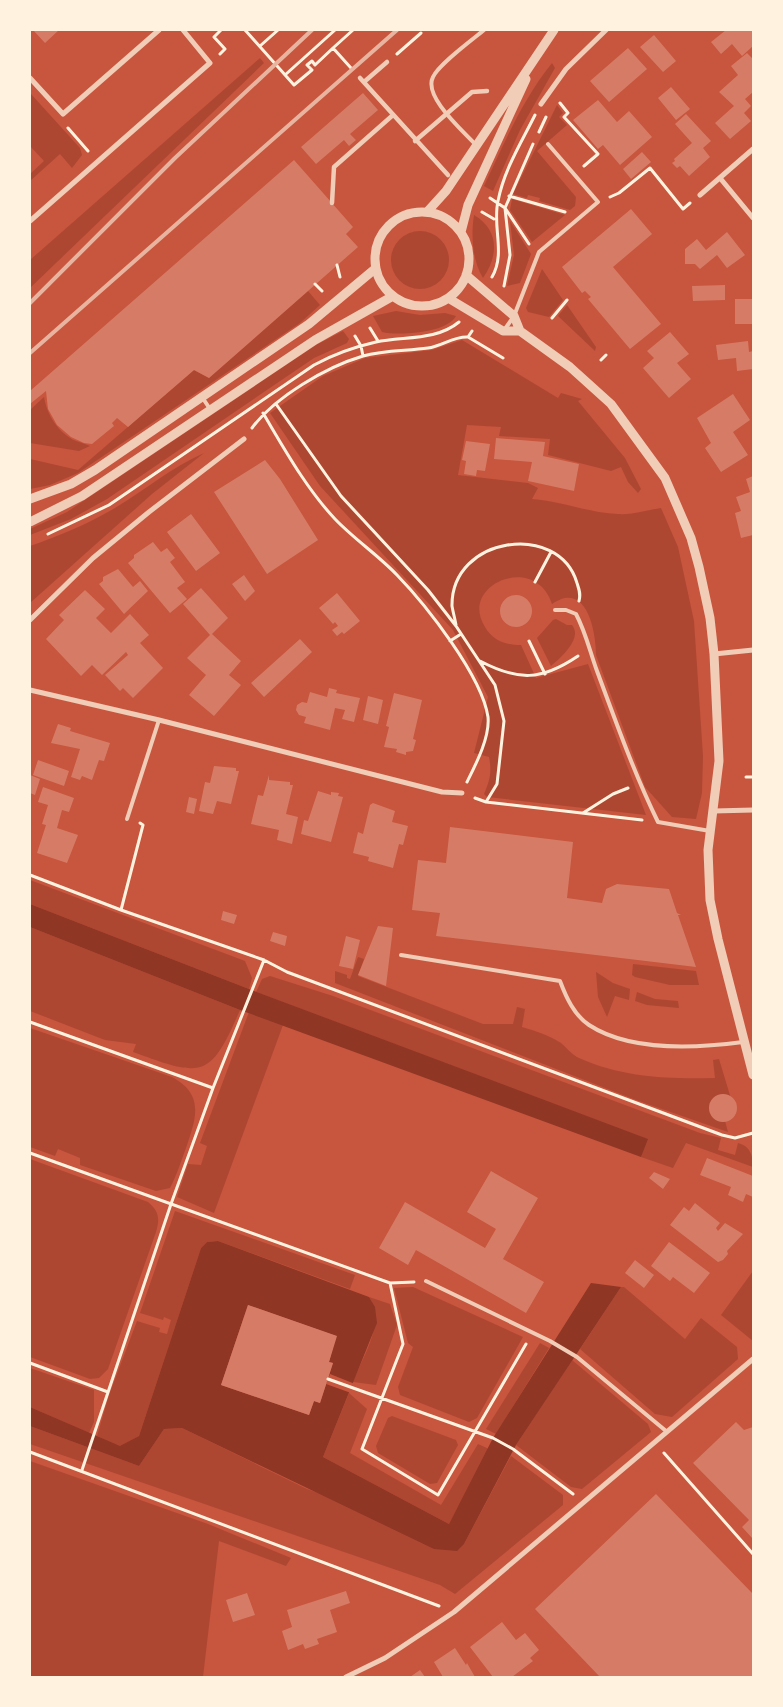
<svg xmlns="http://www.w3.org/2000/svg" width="783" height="1707" font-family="Rubik,sans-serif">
<rect width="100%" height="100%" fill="#c8553d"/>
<path fill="#ae4732" d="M260 58 264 63 30 288V260Z
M552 63 555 68 520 130 493 191 484 186C504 144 522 100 552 63Z
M31 94 80 148 82 155 72 168 60 154 30 181V174L44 161 30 146Z
M557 105 563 113 559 117 567 125 537 151 576 197 575 206 570 210 539 201 540 198 528 195 527 198 513 194Z
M512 199 565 215 532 242 510 210Z
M474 215C499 230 499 255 483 278 472 260 471 235 474 215Z
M510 221 531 254 520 283 507 286 514 255Z
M391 260a29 29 0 1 1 58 0a29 29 0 1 1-58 0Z
M542 269 563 300 549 317 528 312 526 308Z
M308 291 320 305 300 323 78 473 50 485 30 489V459L78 470 194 370 209 378Z
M567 305 596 347 595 351 558 316Z
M396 311 420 315 445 313 456 316C447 333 399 336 382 332L373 316Z
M343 331 349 339 347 343 314 358 107 499 71 519 30 535V529L67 512 316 345Z
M462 340 558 398 561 393 582 399 578 401 625 458 641 489 638 493 628 482 621 467 611 471 548 455 550 439 499 436 501 427 467 425 458 475 528 483 538 488 532 499C561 501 589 513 618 514 632 515 647 510 661 508L678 547 694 621 703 756 702 793 696 819 672 817 645 787 596 655C596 630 586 580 552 604 535 552 458 585 485 627 493 641 506 645 521 645L536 678 588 664 646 815 487 797 484 794C490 780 492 772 489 757L474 753 488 697 453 630 320 486 270 413 323 376 365 358 432 350Z
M44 397C47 415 58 433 76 441 81 443 86 444 90 446L79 451 30 443V410Z
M204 453 152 494 30 603V546C59 536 88 524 115 508 145 490 172 467 204 453Z
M556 619 567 625H572C583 638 561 658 551 666L537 638 553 620Z
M30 880 245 961 252 978 249 989 30 904Z
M30 927 240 1010C210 1080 202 1077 133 1052L136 1044 105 1040 30 1011Z
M358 957 364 959 358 976 483 1024H513L517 1007 525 1009 522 1027C535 1031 549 1035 561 1043 567 1048 572 1055 579 1058 624 1078 668 1079 715 1078L713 1060 719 1059 732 1102 725 1121 728 1132 636 1100 335 983V971L347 975V978L350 979Z
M633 964 696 971 699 985H670L635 977 632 975Z
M596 972 613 983 630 989 629 1000 615 996 607 1017 598 997Z
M270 976 333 996 700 1133 721 1138 718 1150 735 1155 738 1143C750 1146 753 1155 753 1167L686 1143 673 1168 641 1157 647 1139 256 992 262 979Z
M637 992 655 999 678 1001 679 1008 647 1005 635 1001Z
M249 1012 283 1025 214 1213 177 1197 188 1164 201 1165 207 1146 200 1143Z
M30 1028 172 1077C205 1095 196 1118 186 1148 181 1161 177 1175 170 1188L156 1191 80 1165V1158L58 1149 55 1156 30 1147Z
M30 1159 148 1202C159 1211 160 1219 156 1232L108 1369 99 1378 90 1379 30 1357Z
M175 1211 355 1275 350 1289 218 1241 207 1242 201 1248 139 1436 120 1447 97 1436 109 1395 137 1321 160 1328 159 1332 167 1334 171 1320 164 1317 163 1320 140 1313Z
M753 1271V1341L721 1315Z
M413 1287 523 1337 477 1418 469 1422 400 1395 398 1387 413 1347 408 1343 394 1288Z
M621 1287H624L685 1339 701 1318 737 1347 738 1359 672 1417 655 1414 580 1349Z
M369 1297 390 1304 397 1325 376 1385 353 1382C363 1356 386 1323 369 1297Z
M540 1343 549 1348 496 1434 486 1429Z
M572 1360 648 1424 651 1432 582 1489 571 1487 516 1445Z
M30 1368 94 1390V1422L89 1433 30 1407Z
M349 1393 367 1409 350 1453 441 1505 478 1444 489 1449 449 1524 323 1457Z
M392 1416 456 1440 458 1445 437 1483 430 1484 378 1453 376 1446 388 1418Z
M30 1426 139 1466 164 1429 182 1428 307 1489 464 1544 511 1456 563 1495V1505L455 1594 440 1585 30 1444Z
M30 1461 208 1524 291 1558 286 1566 219 1541 203 1677H30Z"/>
<path fill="#8f3625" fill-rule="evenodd" d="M30 904 249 989 648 1139 641 1157 240 1010 30 927Z
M218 1241 369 1297 375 1307 377 1323 323 1457 449 1524 493 1438 591 1283 621 1287 516 1445 464 1544 457 1551 434 1549 182 1428 164 1429 139 1466 30 1426V1407L120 1446 139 1436 201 1248 207 1242ZM248 1305 336 1336 329 1362 333 1363 320 1403 314 1401 309 1415 221 1385Z"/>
<path fill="#c8553d" d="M330 1374 355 1384 351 1393 326 1384Z"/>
<path fill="#d67c66" d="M33 30H59L45 43Z
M726 30H753V46L742 56 732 44 721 54 711 42Z
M654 35 676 61 663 72 640 47Z
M628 48 647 69 609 102 590 81Z
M747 53 753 59V92L745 99 751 106 744 113 751 121 730 139 715 123 734 106 719 92 738 75 731 66Z
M671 87 690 109 676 120 658 98Z
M363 93 378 110 350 134 356 140 349 146 344 140 316 164 301 147Z
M598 100 617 122 629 111 652 137 620 165 603 145 598 149 573 120Z
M686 114 711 141 703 148 710 157 689 176 680 166 677 168 672 163 675 161 674 159 692 143 675 124Z
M642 152 651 162 631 179 623 169Z
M294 160 353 227 346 234 358 247 209 378 194 370 128 427 117 418 112 423 114 426 92 444 84 443 71 437 57 425 48 409 46 391 30 404V391Z
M631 209 652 234 613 267 661 324 630 349 588 299 591 297 585 291 582 293 562 267Z
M727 232 745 255 727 268 717 255 700 269 695 264H685V249L697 239 706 250Z
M725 285V300L693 301 692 286Z
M735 299H753V324H735Z
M670 332 689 354 677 363 691 379 669 398 643 368 654 358 647 351Z
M748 341 749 352 753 351V369L737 371 736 358 718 360 716 345Z
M733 394 750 420 733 432 748 455 721 472 705 448 711 443 697 418Z
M496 438 545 442 543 456 579 464 574 491 528 481 532 462 494 459Z
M466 441 490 444 485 471 477 470 476 476 464 474 466 461 462 460Z
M265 460 280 479 318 540 267 574 214 492Z
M753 476V535L741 538 735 513 741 511 736 497 750 492 746 479Z
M191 514 220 553 196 571 167 532Z
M153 542 161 552 167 548 175 558 170 562 185 582 177 588 187 599 170 613 128 563 134 558V555Z
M118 569 133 587 140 581 148 591 124 614 99 584 103 581V577Z
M244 575 255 591 245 601 232 584Z
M201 588 228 618 212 634 241 661 229 675 241 685 214 716 189 695 206 675 187 658 210 635 183 604Z
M85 590 105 609 96 618 111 633 130 614 149 635 140 643 163 668 133 698 123 688 120 691 105 675 128 655 126 652 102 675 92 665 81 676 46 639 64 620 59 615Z
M337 593 360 621 344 634 342 632 337 636 332 630 338 626 335 622 333 624 319 608Z
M500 611a16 16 0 1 1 32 0a16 16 0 1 1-32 0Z
M300 639 312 652 264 697 251 683Z
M329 688 337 690 336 693 360 698 354 722 342 719 345 710 335 708 330 730 304 723 306 717 299 715 296 710 297 705 302 702 307 703 310 692 327 697Z
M394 693 422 700 413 739 416 740 413 751 406 752V755L396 752 397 749 384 747 389 727 386 726Z
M368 696 383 700 378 724 363 720Z
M58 724 71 728 70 731 110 743 104 761 99 760 92 780 82 776 80 780 71 777 80 749 51 743Z
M38 760 69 771 64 786 33 775Z
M214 766 236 768V771H239L231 804 217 801 213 814 199 811 205 782 210 783Z
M30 775 40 779 35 795 30 793Z
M269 775V780L290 782V785H293L286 814 298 817 292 844 277 840 279 830 251 824 258 795 263 796Z
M43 787 74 798 69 812 62 810 57 828 78 835 67 863 37 853 46 825 42 824 48 805 38 802Z
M318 791 331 795V792L339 793 338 796 343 797 331 842 301 834 304 820 308 821Z
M189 797 197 799 194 814 186 812Z
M373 803 395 811 392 822 408 826 403 845 399 844 393 868 368 861 369 857 353 853 358 832 363 834 370 805Z
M450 827 573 842 567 898 602 903 606 889 617 884 669 889 677 913 681 915H678L696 967 436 936 440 913 412 910 418 860 446 863Z
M223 911 237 915 234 924 221 920Z
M378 926 393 928 386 986 358 975Z
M273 932 287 936 285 946 270 941Z
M346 936 360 940 353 969 339 966Z
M709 1108a14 14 0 1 1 28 0a14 14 0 1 1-28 0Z
M707 1158 753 1176V1197L746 1194 743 1202 728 1195 731 1187 700 1175Z
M491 1171 538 1198 503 1259 544 1282 526 1313 416 1250 408 1265 379 1248 405 1202 485 1248 496 1229 467 1212Z
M654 1172 670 1179 663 1189 649 1178Z
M695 1203 720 1223 716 1228 718 1231 725 1223 743 1234 727 1251 728 1254 723 1260 718 1262 670 1225 684 1207 689 1211Z
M669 1242 710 1273 694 1293 673 1277 670 1281 651 1266Z
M635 1260 654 1275 644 1288 625 1273Z
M248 1305 337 1336 329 1362 333 1363 320 1403 314 1401 309 1415 221 1385Z
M736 1422 744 1430 753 1427V1539L742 1527 749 1520 693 1463Z
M656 1494 753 1594V1677H600L535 1609Z
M346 1591 350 1603 330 1610 337 1632 317 1639 319 1644 305 1649 303 1644 288 1650 282 1631 292 1627 287 1610Z
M247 1593 255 1615 233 1622 226 1600Z
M502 1622 516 1640 525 1633 539 1650 530 1658 533 1661 512 1677H493L470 1647Z
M455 1648 466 1665 467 1663 475 1677H443L434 1662Z
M420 1670 425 1677H410Z"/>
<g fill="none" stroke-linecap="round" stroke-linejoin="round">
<path stroke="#fff3e0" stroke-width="3" d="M245 30 294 85 312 70 307 65 312 61 315 65 333 48 351 68
M260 46 278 30
M333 48 353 30
M220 54 225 49 214 37 221 30
M397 54 421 33
M285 75 335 30
M560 103 568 113 564 117 598 154 584 166
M68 128 88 151
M539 132 546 117
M509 196 565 212
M610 197 619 193 650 168 683 209 690 203
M490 198 505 208 529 244
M482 212 494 219
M337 265 340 277
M492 277C506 253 492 227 498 201 504 170 521 143 535 115
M315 284 322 291
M504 286 510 255 505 208 533 144
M552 318 567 300
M370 328 378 341
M355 336 361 346 363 356
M468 337 503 358
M601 360 606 355
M276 404 341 496 428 590 456 626 495 685 504 721 497 784 486 802
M263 413C285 450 306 488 335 519 354 539 378 555 397 575 426 605 482 676 488 717 490 737 476 764 467 782
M252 428C275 397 326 367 363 356 384 350 407 351 428 348 442 346 454 336 468 337L472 331
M48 534 109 505 314 365C334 354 354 347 376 342 404 336 436 341 459 322
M535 582 551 552
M456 625C455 619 453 612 452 606 451 536 559 521 577 583 579 589 581 594 579 601
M450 641 461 634
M529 641 545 674
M480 661C518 681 541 681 578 656
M746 777H753
M475 798 486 802 642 820
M583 813 613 794 628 788
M30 875 121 910 264 960 287 972 722 1135 735 1138 753 1133
M121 910 143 825 140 823
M30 1022 213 1088 171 1204 82 1470
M213 1088 264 960
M30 1153 390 1283 414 1282
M390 1283 403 1344 362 1449 438 1495 526 1344
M30 1363 108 1392
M328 1379 493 1438 513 1449 573 1494
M30 1452 439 1606
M664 1453 753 1554"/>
<path stroke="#f1ccb7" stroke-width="4" d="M475 144C462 130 423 96 433 77 439 64 472 40 484 30
M505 329 514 316 539 252 598 202 548 144
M202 397 210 409
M555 610H566L576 614C586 633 590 652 597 671 616 722 634 773 658 822L710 831
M127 819 159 720
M401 955 560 981C566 997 574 1015 589 1025 630 1052 698 1048 743 1042
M426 1281 550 1341 577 1357 666 1431"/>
<path stroke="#f1ccb7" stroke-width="4.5" d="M360 78 448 175
M364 82 387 62
M415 141 472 92 487 91
M332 203 334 167 393 115"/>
<path stroke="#f1ccb7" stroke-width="5" d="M30 78 63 114 159 30
M541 104 566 69 606 30
M720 178 753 218
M700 195 753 149
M30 221 210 63 183 30
M30 620 93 558 149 512 244 439
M714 654 753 650
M30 690 159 720 442 792 462 793
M714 811 753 810
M346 1677 385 1658 454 1612 753 1359"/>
<path stroke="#f1ccb7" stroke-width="9" d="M427 212 446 191 554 30
M375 259a47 47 0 1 1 94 0a47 47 0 1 1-94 0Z
M461 232 468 205 526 79
M466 275 514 316 520 331 570 367 611 404 665 478 691 538 699 567 710 618 714 654 719 761 708 850 710 900 718 939 753 1075
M448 298 503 331H520
M30 499 71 484 95 470 309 324 376 268
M30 522 82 496 315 340 393 296"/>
<path stroke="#e9b49f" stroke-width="4" d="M30 303 175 158 312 30
M30 353 397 30"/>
</g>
<rect width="783" height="1707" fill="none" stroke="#fff3e0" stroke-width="62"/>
</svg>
